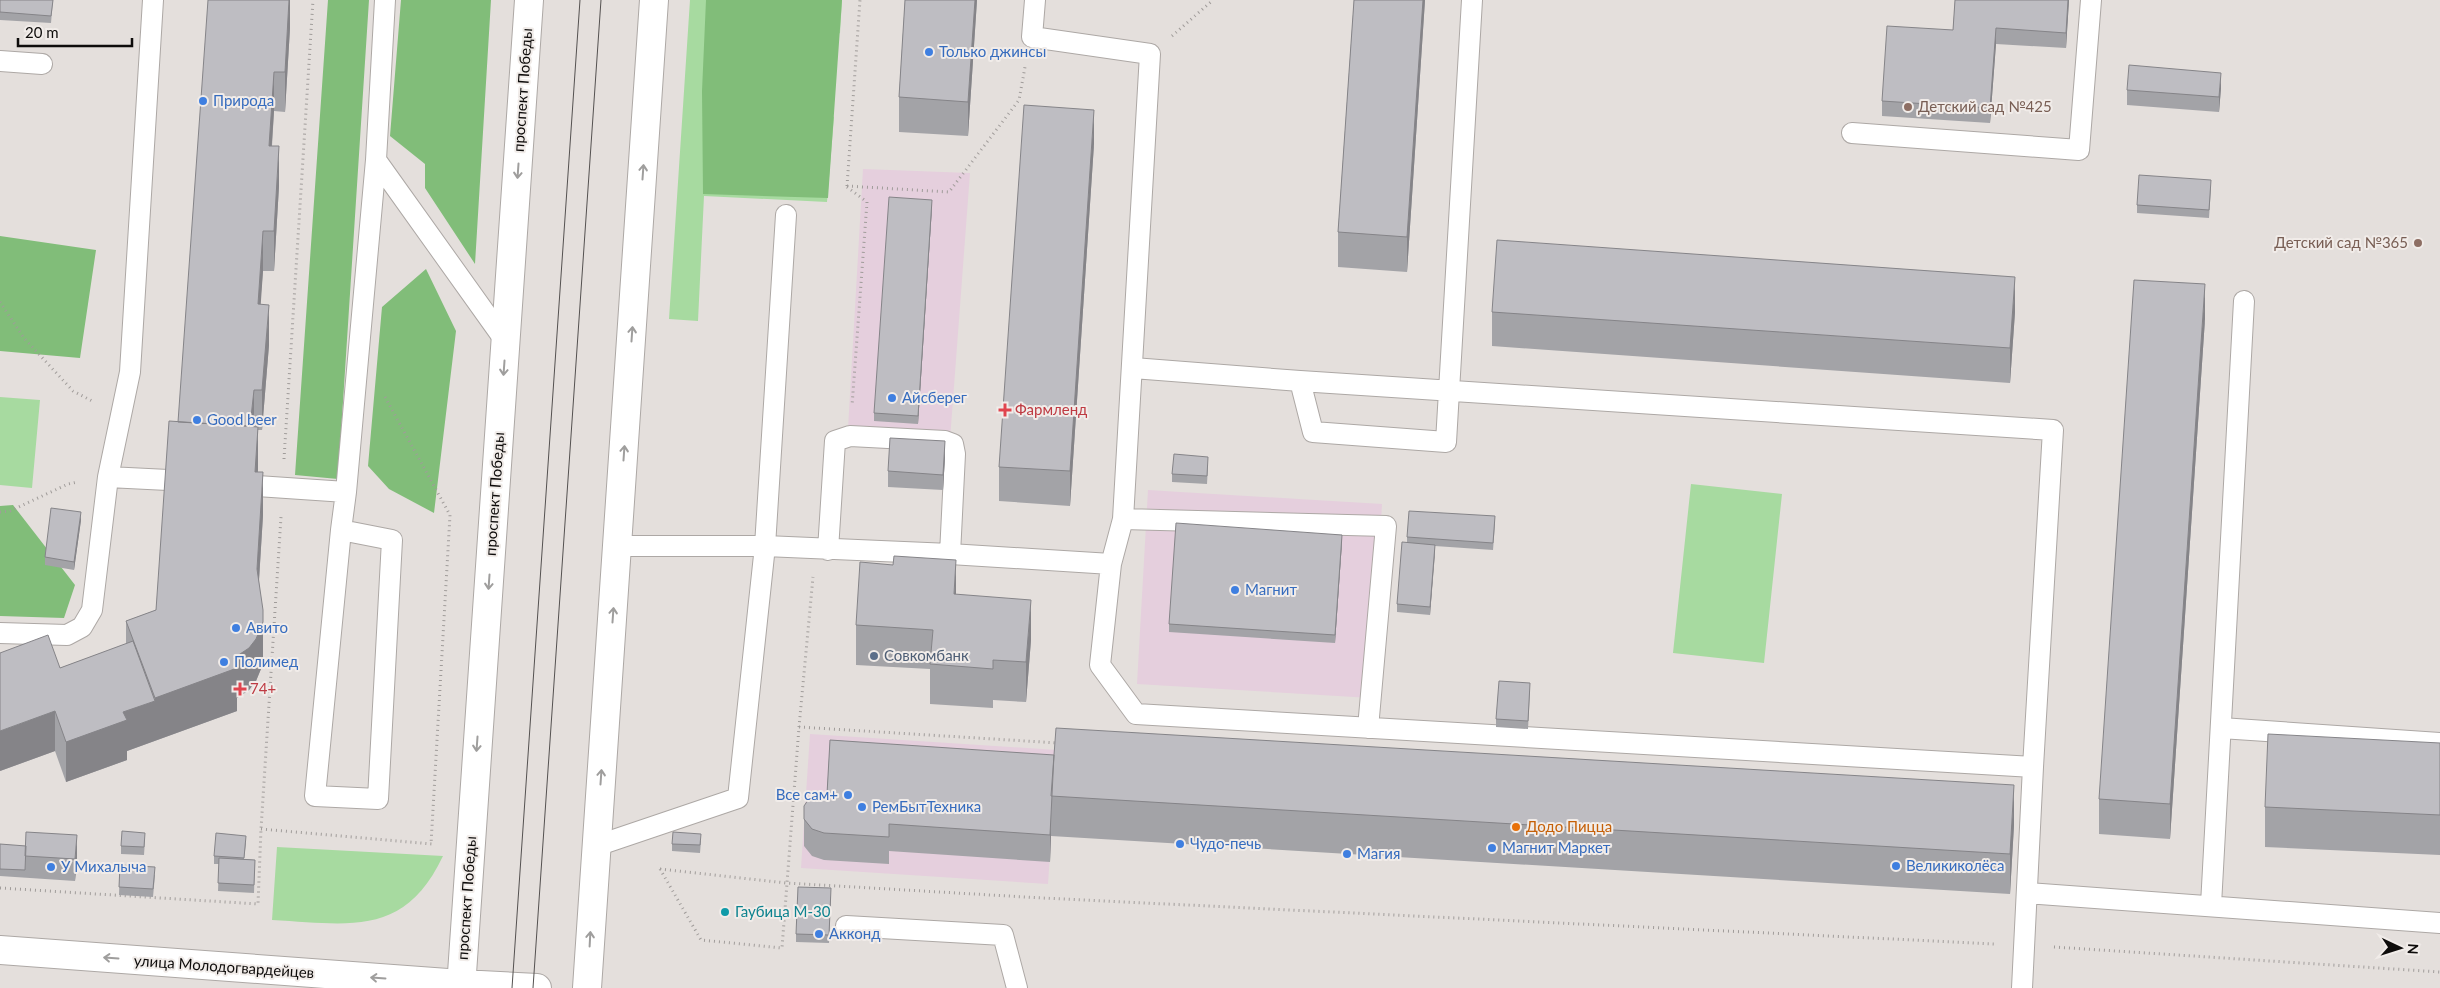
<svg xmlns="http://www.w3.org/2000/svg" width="2440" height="988" font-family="Lato,sans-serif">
<rect width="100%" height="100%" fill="#e4dfdc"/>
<path fill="#e5cfdd" d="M863 169 970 173 949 453 847 446Z
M1148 490 1382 504 1371 698 1137 684Z
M810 734 1057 750 1048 884 801 868Z"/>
<path fill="#a7daa0" d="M690 0H842L840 33 821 41 817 106 834 117 827 202 704 196 698 321 669 319Z
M0 397 40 400 32 488 0 485Z
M1691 484 1782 494 1764 663 1673 653Z
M277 847 443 856C404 938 349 924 272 920Z"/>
<path fill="#81bd79" d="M328 0H369L338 479 295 475Z
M401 0H491L475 264 425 188V164L390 136Z
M706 0H842L828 198 703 194 702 91Z
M0 236 96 250 80 358 0 351Z
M426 269 456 331 434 513 389 489 368 466 382 307Z
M13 505 75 585 64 618 0 616V506Z"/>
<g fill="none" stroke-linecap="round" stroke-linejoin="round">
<defs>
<path id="service" d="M1035 0 1032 37 1150 54 1123 519 1111 564 1100 665 1136 714 2033 767 2022 988
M0 61 42 64
M1852 133 2079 150 2091 0
M376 160 506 342
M1133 368 1300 381 2053 430 2033 767
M1300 381 1313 432 1446 442 1472 0
M108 477 168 480
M257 486 346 492 376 160 385 0
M1123 519 1386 526 1368 728
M341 530 392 540 378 799 315 796 341 530 346 492
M618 546H765L950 554 1111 564
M828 550 835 441 850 436 945 441 953 444 955 454 950 554
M0 633 67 635 82 627 92 610 108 477 130 372 153 0
M2221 728 2440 743
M596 846 738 798 765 546 786 215
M2027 893 2440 923
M2211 905 2244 301
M846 926 1003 935 1017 988"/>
<path id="secondary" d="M0 950 461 984"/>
<path id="primary" d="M461 984 537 988
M461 988 529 0
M587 988 654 0"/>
</defs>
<use href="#service" stroke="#ada8a5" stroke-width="22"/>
<use href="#secondary" stroke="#ada8a5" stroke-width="30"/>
<use href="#primary" stroke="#ada8a5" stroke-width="30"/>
<path stroke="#a09c9a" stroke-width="3" stroke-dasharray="1 4" stroke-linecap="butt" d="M1172 36 1213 0
M847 186 949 192 1019 100 1025 67
M847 186 860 0
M847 187 867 202 852 406
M0 302 24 338 73 391 94 402
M385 397 450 515 431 844
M284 459 313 0
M0 512 10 511 68 484 78 482
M799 727 1058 743
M261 829 432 844
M660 869 786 883 1042 898 1995 944
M660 869 701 940 782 948 799 727 813 577
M0 888 258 904 261 829 281 517
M2054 947 2440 972"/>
<use href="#service" stroke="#fff" stroke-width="20"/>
<use href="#secondary" stroke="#fff" stroke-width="28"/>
<use href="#primary" stroke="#fff" stroke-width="28"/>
<path stroke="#545150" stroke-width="1" d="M512 988 580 0
M533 988 601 0"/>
</g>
<path fill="#a3a3a7" d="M0 0H53L51 23 0 20Z
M290 0V28L285 112 274 111 272 146 279 186 274 271H263L260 304 269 345 262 430H258V472L263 515 259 581 263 652V664L256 681 249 690 237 698V711L127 751V760L66 782 55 751 0 771 60 668 126 644V621L156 610 178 422Z
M905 0H977L968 136 899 132V97Z
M1354 0H1425L1407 272 1338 267V232Z
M1955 0H2069L2066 48 1996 44 1990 123 1882 116V101L1953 30Z
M2221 88 2219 112 2127 105V90Z
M1094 144 1070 506 999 501V467Z
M2211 188 2209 218 2137 213V205Z
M932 207 918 424 874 421V413Z
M1492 312H2015L2010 383 1492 346Z
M2205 319 2170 839 2099 834V799Z
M945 456 943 490 888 487V471Z
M1208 465 1207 484 1172 482V474Z
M81 520 74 570 45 565V557Z
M1495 524 1493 550 1435 546 1430 615 1397 612V604L1407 543V537Z
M1342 542 1335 643 1169 632V624Z
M956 595 1031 640 1026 702 993 700V708L930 704V669L856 665V625Z
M1530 691 1528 729 1496 727V719Z
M830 740 2014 825 2010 894 1051 836 1050 862 889 851V864L824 860 812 856 804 846V806L827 794Z
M2440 743V855L2265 847V807Z
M145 840 144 855 121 854V846Z
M701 841 700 853 672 851V844Z
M246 843 244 859 255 860 254 893 218 891 219 864H214V856Z
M0 844 77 857 75 881 0 876Z
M120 865 155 875 153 897 119 895Z
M831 896 829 943 796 942V934Z"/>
<path fill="#858488" d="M289 0H290V28L285 112V72Z
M975 0H977L968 136V102Z
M1423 0H1425L1407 272V237Z
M2068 0H2069L2066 48V33Z
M1996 28V44L1990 123V108Z
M274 72V111L269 186V146Z
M2221 73V88L2219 112V97Z
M1094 110V144L1070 506V471Z
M279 146V186L274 271V231Z
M932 200V207L918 424V416Z
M263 231V271L258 344V304Z
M2015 277V312L2010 383V348Z
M2205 284V319L2170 839V804Z
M269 305V345L262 430V390Z
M254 390V429L250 428Z
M258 427V469L255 514V472Z
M945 441V456L943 490V475Z
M263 472V515L257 611V569Z
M81 512V520L74 570V562Z
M1342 535V542L1335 643V635Z
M1435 545V553L1430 615V607Z
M956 560V600L954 594Z
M1031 600V640L1026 702V662Z
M263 610V664L256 681 249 690 237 698V711L127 751V760L66 782V742L123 712 155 701V698L234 658Z
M55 711V751L0 771V731Z
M2014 785V825L2010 894V854Z
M1051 809V836L1050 862V835Z
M77 835V857L75 881V859Z"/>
<path fill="#bebdc2" stroke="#858488" d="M0 0H53L51 16 0 12Z
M208 0H289L285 72H274L269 146H279L274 231H263L258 304 269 305 262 390H254L250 426 178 422Z
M905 0H975L968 102 899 97Z
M1354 0H1423L1407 237 1338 232Z
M1955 0H2068L2066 33 1996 28 1990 108 1882 101 1887 26 1953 30Z
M2129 65 2221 73 2219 97 2127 90Z
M1024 105 1094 110 1070 471 999 467Z
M2139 175 2211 180 2209 210 2137 205Z
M889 197 932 200 918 416 874 413Z
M1497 240 2015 277 2010 348 1492 312Z
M2134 280 2205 284 2170 804 2099 799Z
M169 421 258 427 255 472H263L257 569 263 610V622L256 639 249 648 234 658 237 668 155 698 126 621 156 610Z
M890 438 945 441 943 475 888 471Z
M1174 454 1208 457 1207 476 1172 474Z
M51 508 81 512 74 562 45 557Z
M1409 511 1495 516 1493 543 1407 537Z
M1176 523 1342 535 1335 635 1169 624Z
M1402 542 1435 545 1430 607 1397 604Z
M894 556 956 560 954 594 1031 600 1026 662 993 660V669L930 664 933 630 856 625 860 562 893 565Z
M48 635 60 668 133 641 155 701 123 712 127 720 66 742 55 711 0 731V653Z
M1499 681 1530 683 1528 721 1496 719Z
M1056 728 2014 785 2010 854 1051 796Z
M2268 734 2440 743V815L2265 807Z
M830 740 1054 755 1050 835 889 824V837L824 833 812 829 804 819V806L808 800 819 794H827Z
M122 831 145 833 144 847 121 846Z
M26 832 77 835 75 859 25 856Z
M673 832 701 834 700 845 672 844Z
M216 833 246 836 244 858 214 856Z
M0 844 26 846 25 870 0 869Z
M219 858 255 860 254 885 218 883Z
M120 865 155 867 153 889 119 887Z
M798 887 831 888 829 935 796 934Z"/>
<defs><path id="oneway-shaft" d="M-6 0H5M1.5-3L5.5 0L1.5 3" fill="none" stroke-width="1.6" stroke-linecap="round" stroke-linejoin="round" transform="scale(1.25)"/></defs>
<g stroke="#9f9e9d">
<use href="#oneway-shaft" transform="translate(518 171) rotate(94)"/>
<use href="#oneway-shaft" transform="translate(643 172) rotate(-86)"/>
<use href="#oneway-shaft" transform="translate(632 334) rotate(-86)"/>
<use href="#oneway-shaft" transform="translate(504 368) rotate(94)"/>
<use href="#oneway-shaft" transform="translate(624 453) rotate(-86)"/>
<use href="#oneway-shaft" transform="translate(489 582) rotate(94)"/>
<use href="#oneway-shaft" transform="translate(613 615) rotate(-86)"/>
<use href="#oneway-shaft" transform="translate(477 744) rotate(94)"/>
<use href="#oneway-shaft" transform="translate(601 777) rotate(-86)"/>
<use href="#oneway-shaft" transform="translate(590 939) rotate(-87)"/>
<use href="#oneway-shaft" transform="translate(111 958) rotate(-176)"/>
<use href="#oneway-shaft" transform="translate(378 978) rotate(-176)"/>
</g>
<g fill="#3f7fe0" stroke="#f1ece9" stroke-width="2">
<circle cx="929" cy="52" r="5"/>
<circle cx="203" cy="101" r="5"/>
<circle cx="892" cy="398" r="5"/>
<circle cx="197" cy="420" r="5"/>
<circle cx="1235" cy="590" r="5"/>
<circle cx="236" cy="628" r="5"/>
<circle cx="224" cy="662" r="5"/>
<circle cx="848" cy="795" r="5"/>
<circle cx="862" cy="807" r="5"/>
<circle cx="1180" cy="844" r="5"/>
<circle cx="1492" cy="848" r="5"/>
<circle cx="1347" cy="854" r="5"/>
<circle cx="1896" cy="866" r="5"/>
<circle cx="51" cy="867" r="5"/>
<circle cx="819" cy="934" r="5"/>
</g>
<g fill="#8d6e63" stroke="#f1ece9" stroke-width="2">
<circle cx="1908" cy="107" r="5"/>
<circle cx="2418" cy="243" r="5"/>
</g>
<g fill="#e0444e" stroke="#f1ece9" stroke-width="2">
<path d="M1002.5 402.5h5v5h5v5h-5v5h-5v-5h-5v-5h5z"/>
<path d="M237.5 681.5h5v5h5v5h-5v5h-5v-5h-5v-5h5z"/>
</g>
<circle fill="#5c6f8a" stroke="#f1ece9" stroke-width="2" cx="874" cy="656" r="5"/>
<circle fill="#e8710a" stroke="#f1ece9" stroke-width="2" cx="1516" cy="827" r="5"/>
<circle fill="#0f9aa8" stroke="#f1ece9" stroke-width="2" cx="725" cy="912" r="5"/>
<g text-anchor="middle" stroke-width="4" stroke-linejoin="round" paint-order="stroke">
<g font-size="15" fill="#366cbe" stroke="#f1ece9" text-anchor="start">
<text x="939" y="57">Только джинсы</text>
<text x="213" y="106">Природа</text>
<text x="902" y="403">Айсберег</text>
<text x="207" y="425">Good beer</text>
<text x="1245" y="595">Магнит</text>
<text x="246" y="633">Авито</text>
<text x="234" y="667">Полимед</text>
<text x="838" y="800" text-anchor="end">Все сам+</text>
<text x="872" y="812">РемБытТехника</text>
<text x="1190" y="849">Чудо-печь</text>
<text x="1502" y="853">Магнит Маркет</text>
<text x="1357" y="859">Магия</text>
<text x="1906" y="871">Великиколёса</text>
<text x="61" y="872">У Михалыча</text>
<text x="829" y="939">Акконд</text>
</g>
<g font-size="15" fill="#0e0c0b" stroke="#f1ece9">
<text transform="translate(523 90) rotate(-86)" y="5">проспект Победы</text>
<text transform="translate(495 494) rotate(-86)" y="5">проспект Победы</text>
<text transform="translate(467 898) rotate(-86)" y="5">проспект Победы</text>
<text transform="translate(224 967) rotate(4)" y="5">улица Молодогвардейцев</text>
</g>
<g font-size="15" fill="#785e54" stroke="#f1ece9" text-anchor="start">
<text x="1918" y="112">Детский сад №425</text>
<text x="2408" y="248" text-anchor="end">Детский сад №365</text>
</g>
<g font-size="15" fill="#be3a42" stroke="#f1ece9" text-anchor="start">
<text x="1015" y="415">Фармленд</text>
<text x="250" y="694">74+</text>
</g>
<g font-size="15" fill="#4e5e75" stroke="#f1ece9" text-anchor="start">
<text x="884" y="661">Совкомбанк</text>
</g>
<g font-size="15" fill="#c56008" stroke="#f1ece9" text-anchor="start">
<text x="1526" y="832">Додо Пицца</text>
</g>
<g font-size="15" fill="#0d838f" stroke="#f1ece9" text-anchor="start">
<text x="735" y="917">Гаубица М-30</text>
</g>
</g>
<g transform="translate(2400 948) rotate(94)" stroke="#f1ece9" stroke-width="4" paint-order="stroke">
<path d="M0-4L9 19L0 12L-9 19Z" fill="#0e0c0b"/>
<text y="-8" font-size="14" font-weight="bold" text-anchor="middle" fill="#0e0c0b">N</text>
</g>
<path d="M18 38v8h114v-8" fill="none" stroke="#0e0c0b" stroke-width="2.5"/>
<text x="25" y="38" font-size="15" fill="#0e0c0b" stroke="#f1ece9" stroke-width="4" paint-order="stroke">20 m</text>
</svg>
